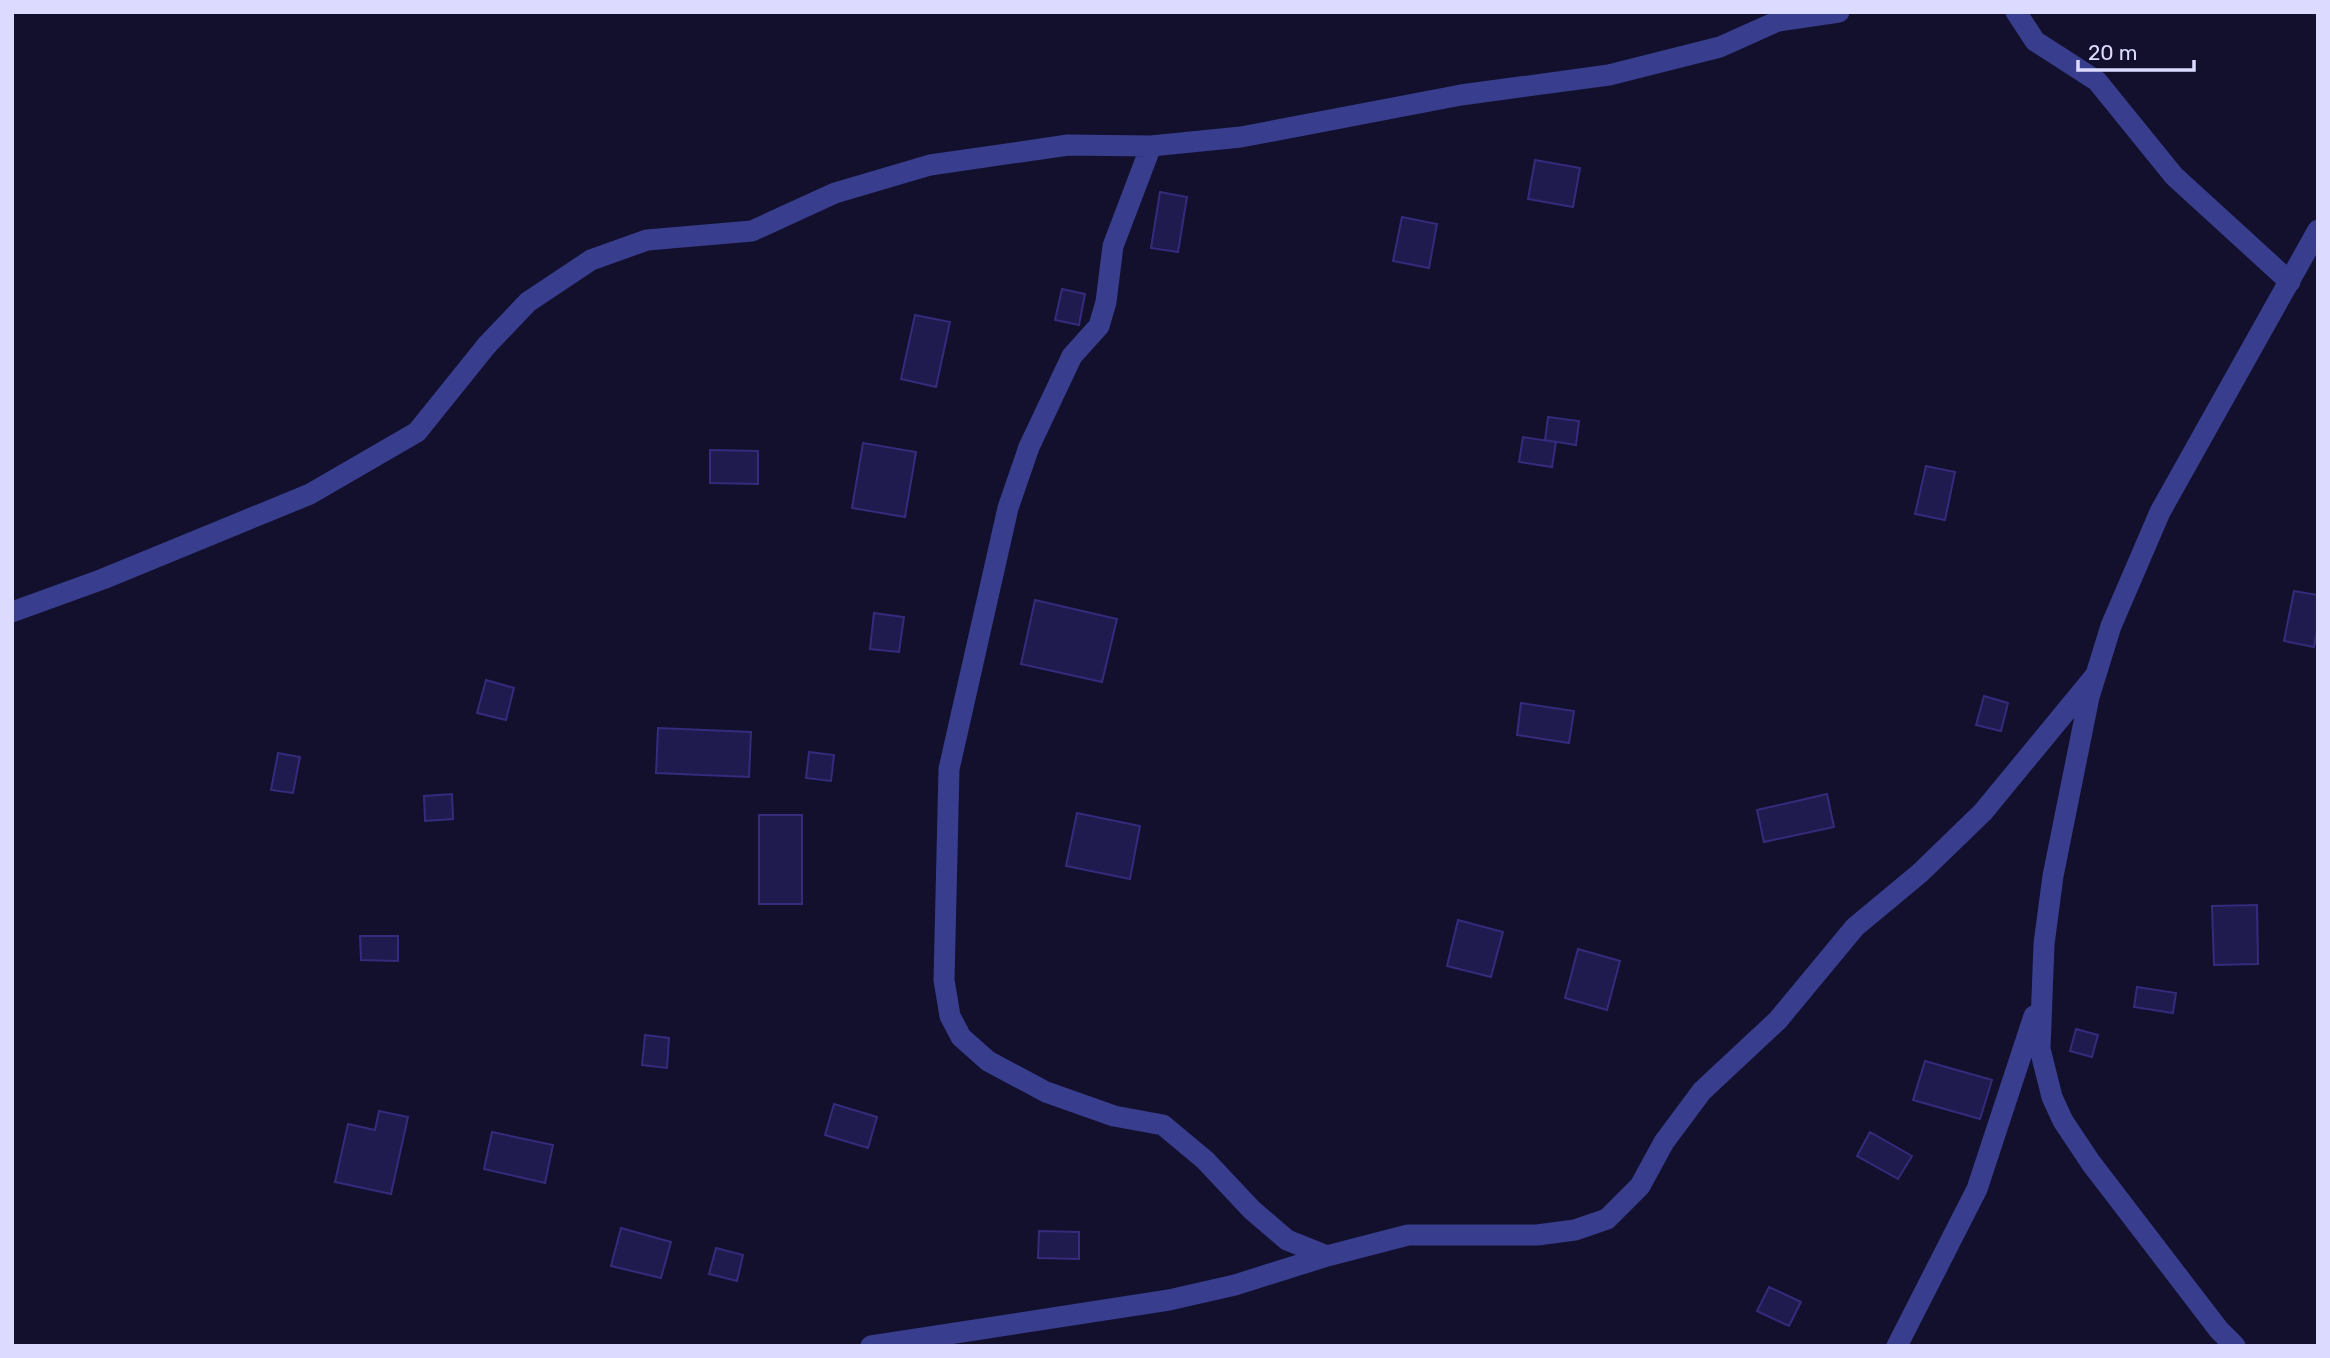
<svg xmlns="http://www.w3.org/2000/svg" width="2330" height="1358" font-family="Rubik,sans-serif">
<rect width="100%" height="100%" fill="#12102d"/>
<path fill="#201b4f" stroke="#342b7c" stroke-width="2" d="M1535 160 1580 168 1573 207 1528 199Z
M1160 192 1187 197 1178 252 1151 248Z
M1402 217 1437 224 1429 268 1393 261Z
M1062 289 1085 294 1079 325 1055 320Z
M915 315 950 322 936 387 901 379Z
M1548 417 1579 421 1576 445 1545 440Z
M1523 437 1556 442 1552 467 1519 462Z
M863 443 916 452 905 517 852 508Z
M710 450 758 451V484L710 483Z
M1926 466 1955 472 1945 520 1915 514Z
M2294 591 2318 595V625L2314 647 2284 641Z
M1035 600 1117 619 1102 682 1021 664Z
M874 613 904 617 899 652 870 649Z
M486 680 514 688 506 720 477 713Z
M1984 696 2008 703 2001 731 1976 725Z
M1521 703 1574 711 1569 743 1517 735Z
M658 728 751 732 749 777 656 773Z
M809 752 834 755 831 781 806 778Z
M278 753 300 757 293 793 271 790Z
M452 794 453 819 425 821 424 796Z
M1827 794 1834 827 1764 842 1757 810Z
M1077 813 1140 826 1130 879 1066 866Z
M759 815H802V904H759Z
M2257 905 2258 964 2214 965 2212 906Z
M1458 920 1503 932 1491 977 1447 966Z
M360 936H398V961L361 960Z
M1578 949 1620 961 1607 1010 1565 998Z
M2137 987 2176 993 2173 1013 2134 1007Z
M2076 1029 2098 1035 2092 1057 2070 1051Z
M645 1035 669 1038 667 1068 642 1065Z
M1925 1061 1992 1080 1980 1119 1913 1100Z
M834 1104 877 1117 868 1148 825 1135Z
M379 1111 408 1117 391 1194 335 1182 348 1124 375 1130Z
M492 1132 553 1145 545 1183 484 1169Z
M1870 1132 1912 1156 1898 1179 1857 1156Z
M621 1228 671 1242 661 1278 611 1266Z
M1039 1231 1079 1232V1259L1038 1258Z
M716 1248 743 1255 737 1281 709 1274Z
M1769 1287 1801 1302 1789 1326 1757 1311Z"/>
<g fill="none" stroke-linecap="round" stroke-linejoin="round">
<path stroke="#383d8e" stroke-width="21" d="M2016 12 2035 41 2097 81 2174 176 2290 282
M1151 146 1113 246 1106 302 1099 326 1072 356 1029 447 1008 508 949 769 944 980 950 1016 961 1037 988 1061 1046 1092 1114 1116 1163 1125 1205 1160 1252 1210 1287 1240 1327 1256
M12 612 103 579 310 494 417 432 487 345 528 302 591 260 647 240 752 231 835 193 930 165 1068 145 1151 146 1241 137 1461 95 1609 75 1720 47 1778 21 1839 12
M871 1346 1169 1300 1235 1285 1327 1256 1408 1235H1537L1575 1230 1607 1219 1640 1186 1664 1142 1702 1091 1778 1020 1855 927 1920 873 1983 812 2095 676
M1897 1346 1977 1189 2034 1016
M2235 1346 2219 1330 2091 1163 2063 1121 2052 1097 2040 1049 2044 944 2053 876 2089 697 2111 626 2160 512 2318 230"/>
</g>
<rect width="2330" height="1358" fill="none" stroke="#dcdbff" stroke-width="28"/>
<path d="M2078 60v10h116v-10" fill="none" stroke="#dcdbff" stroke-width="3.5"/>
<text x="2088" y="60" font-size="21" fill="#dcdbff" stroke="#12102d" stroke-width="5" paint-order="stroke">20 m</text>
</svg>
